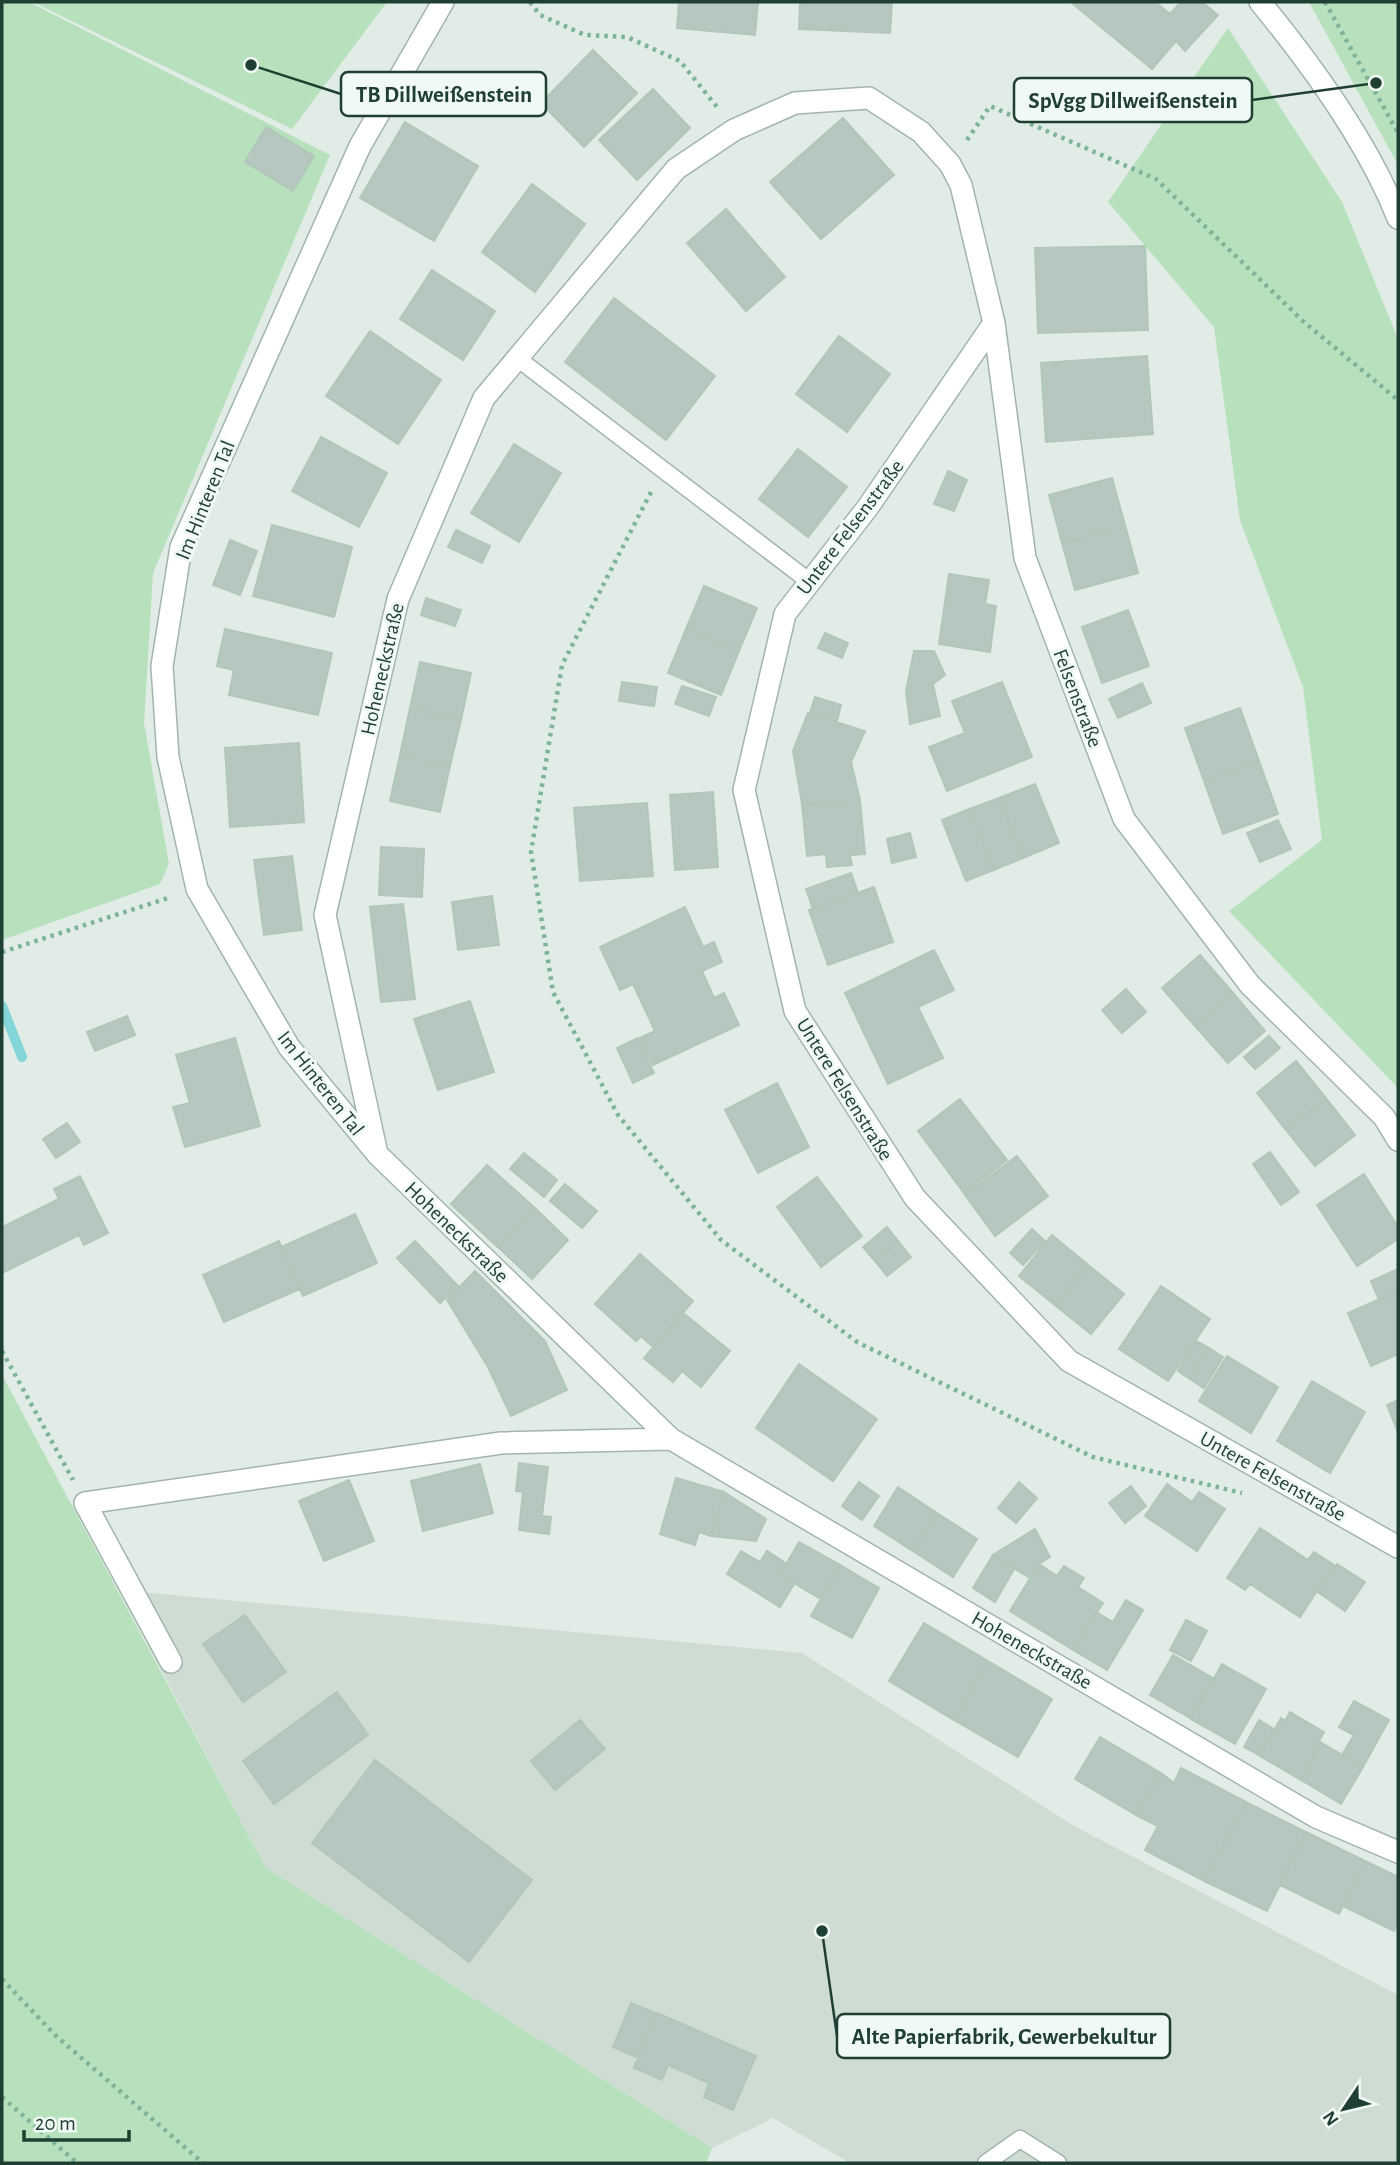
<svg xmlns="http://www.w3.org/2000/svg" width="1400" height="2165" font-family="'Alegreya Sans',sans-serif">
<rect width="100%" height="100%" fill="#e0ece5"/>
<path fill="#cedcd4" d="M119 1590 802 1653 1076 1827 1398 1995V2163H850L773 2118 712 2148 266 1868Z"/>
<path fill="#b7e0bd" d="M2 2H29L330 155 153 573 144 723 169 864 160 884 2 940Z
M33 2H387L292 129Z
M1309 2H1398V165Z
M1228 28 1342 202 1398 339V1088L1229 911 1322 840 1303 687 1240 520 1214 327 1108 202Z
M2 1375 266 1868 712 2148 706 2163H2Z"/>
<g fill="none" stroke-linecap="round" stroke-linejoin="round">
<path stroke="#83d5d7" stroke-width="10" d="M2 1006 22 1057"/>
</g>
<path fill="#b5c7be" stroke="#b2c7bb" stroke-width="2" d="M679 2H758L755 35 677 28Z
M800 2H892L890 33 799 29Z
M1075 2H1155L1170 14 1181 2H1202L1218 15 1185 51 1176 41 1152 69 1073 4Z
M593 50 637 93 584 147 541 103Z
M653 89 690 128 637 180 599 140Z
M843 118 894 175 821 239 770 182Z
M405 122 478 166 434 241 360 198Z
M266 127 314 156 293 191 245 162Z
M532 184 585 224 535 292 482 252Z
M726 209 785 277 746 311 687 243Z
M1145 246 1148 330 1038 333 1035 248Z
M432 270 495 311 463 360 400 319Z
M614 298 715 376 666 440 565 362Z
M370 331 441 380 398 444 326 396Z
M839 336 890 374 847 432 796 394Z
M1147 356 1153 434 1046 442 1041 363Z
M321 437 387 473 359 527 292 491Z
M514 444 561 473 519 542 471 513Z
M798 449 847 487 808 537 759 499Z
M948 471 967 480 954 511 934 504Z
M1112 478 1125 525 1062 543 1049 495Z
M272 525 352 547 334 617 253 596Z
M1125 525 1138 573 1075 590 1062 543Z
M456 530 490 546 482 563 448 547Z
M230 540 257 551 240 595 213 585Z
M949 574 989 580 985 604 996 606 990 652 939 644Z
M704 586 757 608 739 651 686 629Z
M426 598 461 610 455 626 421 615Z
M1128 610 1149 666 1102 683 1082 627Z
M225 629 332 653 318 715 229 695 234 670 217 666Z
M686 629 739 651 721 695 668 673Z
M825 633 848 643 842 658 818 648Z
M914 651H934L945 675 933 684 940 716 910 724 906 691Z
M420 662 471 673 461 720 410 708Z
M622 682 657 687 654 706 619 701Z
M1002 682 1032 757 947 791 929 747 965 733 952 701Z
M1142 683 1151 703 1118 718 1109 699Z
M682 686 716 697 709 716 675 704Z
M815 697 841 705 837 721 810 713Z
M410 708 461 720 450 766 400 755Z
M1240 708 1259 761 1204 781 1185 728Z
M808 713 865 731 851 762 860 800 802 804 793 751Z
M299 743 304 822 230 827 225 748Z
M400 755 450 766 440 812 390 801Z
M1259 761 1278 814 1223 834 1204 781Z
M1035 784 1059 843 1023 858 999 798Z
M713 792 718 867 675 870 670 795Z
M999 798 1023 858 994 870 969 809Z
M860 800 865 854 850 855 852 865 827 867 826 854 807 856 802 804Z
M647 803 653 876 580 881 574 808Z
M969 809 994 870 966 881 942 820Z
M1278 820 1291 849 1260 862 1247 833Z
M910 833 916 857 892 863 887 839Z
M381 847 424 849 422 897 379 895Z
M292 856 302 930 264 935 254 860Z
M851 873 858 893 813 909 806 889Z
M874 887 893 942 828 965 809 910Z
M492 896 499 945 458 950 452 902Z
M403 904 415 999 381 1002 370 907Z
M685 907 703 947 714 942 722 962 702 971 714 998 724 993 739 1025 653 1065 640 1038 655 1031 633 984 620 990 600 947Z
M934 950 954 990 918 1007 943 1058 888 1084 845 993Z
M1200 955 1233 993 1195 1026 1162 988Z
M1126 989 1146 1012 1122 1033 1102 1010Z
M1233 993 1265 1031 1228 1063 1195 1026Z
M470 1001 494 1072 438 1090 414 1019Z
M127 1016 135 1035 95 1051 87 1032Z
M1269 1036 1280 1048 1255 1069 1244 1057Z
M235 1038 260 1126 185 1147 173 1107 190 1103 176 1055Z
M638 1038 654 1073 633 1083 617 1048Z
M1296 1061 1326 1098 1286 1130 1257 1093Z
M777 1083 809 1147 758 1173 725 1110Z
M1326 1098 1355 1135 1315 1166 1286 1130Z
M960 1099 1007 1160 964 1193 918 1131Z
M67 1123 80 1142 56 1158 43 1139Z
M1270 1152 1299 1192 1281 1205 1253 1164Z
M524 1153 557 1180 544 1197 510 1169Z
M1017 1156 1048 1196 995 1236 965 1195Z
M487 1165 535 1208 499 1248 451 1204Z
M1364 1174 1398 1227V1239L1357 1266 1317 1205Z
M80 1176 108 1233 84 1245 79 1235 2 1273V1227L59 1199 54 1189Z
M817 1177 862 1236 821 1267 777 1207Z
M565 1184 597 1211 582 1228 550 1201Z
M535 1208 568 1240 532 1279 499 1248Z
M355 1214 377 1263 303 1296 281 1247Z
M887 1227 899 1242 875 1261 863 1247Z
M1032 1229 1045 1241 1023 1265 1010 1253Z
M1052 1235 1088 1265 1055 1305 1019 1276Z
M279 1241 300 1289 224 1322 203 1275Z
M415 1241 458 1286 440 1303 397 1258Z
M899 1242 911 1257 887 1276 875 1261Z
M640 1254 693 1301 653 1347 641 1336 636 1341 595 1304Z
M1088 1265 1124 1294 1091 1334 1055 1305Z
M1398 1269V1291L1379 1300 1371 1281Z
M475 1271 545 1341 567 1390 511 1416 488 1367 447 1300Z
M1161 1286 1210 1319 1168 1381 1119 1349Z
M1398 1291V1354L1371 1366 1348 1313Z
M682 1312 730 1351 701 1387 682 1371 673 1382 644 1358Z
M1196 1341 1209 1348 1190 1379 1178 1371Z
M1209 1348 1223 1357 1204 1388 1190 1379Z
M1227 1356 1278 1387 1251 1433 1199 1401Z
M799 1364 877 1419 833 1481 756 1428Z
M1312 1381 1365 1412 1330 1473 1277 1441Z
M1398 1400V1432L1387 1405Z
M519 1463 548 1467 542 1516 551 1517 549 1534 519 1530 523 1492 516 1491Z
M480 1464 493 1513 423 1531 411 1481Z
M676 1478 724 1492 711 1536 699 1532 695 1545 660 1534Z
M349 1480 374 1541 324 1561 299 1501Z
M859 1482 879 1496 862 1520 842 1506Z
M1019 1482 1037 1498 1016 1523 998 1508Z
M1167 1484 1192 1502 1199 1492 1225 1509 1197 1551 1145 1516Z
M1131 1486 1146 1506 1125 1523 1109 1503Z
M898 1487 937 1513 913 1551 874 1526Z
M724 1492 766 1519 756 1541 711 1536Z
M937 1513 977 1539 953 1577 913 1551Z
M1260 1528 1308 1560 1314 1552 1334 1565 1300 1617 1250 1584 1245 1590 1227 1578Z
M1035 1529 1050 1557 1039 1564 1030 1578 993 1555Z
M799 1542 840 1565 821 1599 780 1575Z
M741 1551 760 1562 767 1551 787 1564 780 1575 794 1584 780 1607 727 1574Z
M993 1555 1014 1569 995 1602 973 1588Z
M1039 1564 1057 1576 1064 1566 1084 1578 1078 1587 1103 1603 1073 1650 1010 1611Z
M1337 1564 1365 1582 1345 1611 1318 1592Z
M840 1565 879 1588 852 1638 811 1616Z
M1126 1600 1143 1610 1107 1670 1073 1650 1096 1612 1113 1622Z
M245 1615 286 1672 243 1702 203 1644Z
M1186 1620 1207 1631 1191 1661 1170 1650Z
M924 1623 988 1661 954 1720 889 1681Z
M1173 1655 1213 1678 1190 1718 1150 1695Z
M988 1661 1052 1699 1018 1757 954 1720Z
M1222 1664 1266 1689 1235 1744 1191 1719Z
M337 1692 368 1735 274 1804 243 1761Z
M1354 1701 1389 1720 1363 1767 1342 1755 1354 1735 1339 1727Z
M1290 1712 1324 1732 1319 1741 1322 1743 1301 1780 1260 1756 1281 1718 1285 1721Z
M580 1720 605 1749 555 1790 531 1761Z
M1259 1720 1274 1729 1259 1755 1244 1747Z
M1100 1737 1161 1773 1136 1815 1075 1779Z
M1322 1743 1363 1767 1341 1804 1301 1780Z
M375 1760 532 1880 469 1962 312 1843Z
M1181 1768 1246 1802 1204 1881 1145 1850 1158 1826 1136 1815 1161 1773 1174 1783Z
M1246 1802 1306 1832 1267 1911 1204 1881Z
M1306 1832 1365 1861 1339 1914 1280 1885Z
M1365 1861 1398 1877V1922L1394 1931 1343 1906Z
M631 2003 655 2013 636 2057 613 2047Z
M657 2013 756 2056 733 2110 704 2097 709 2083 668 2065 662 2080 634 2068Z"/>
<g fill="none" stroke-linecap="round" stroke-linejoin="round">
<defs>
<path id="service" d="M517 358 810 582
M986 2163 1020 2139 1058 2163"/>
<path id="minor" d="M1260 2C1311 64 1368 143 1398 218
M994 323 868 507 785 614 744 790 795 1011 915 1198 1069 1361 1398 1547
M1398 1140 1384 1117 1250 985 1124 819 1025 558 994 323 961 185 950 164 921 132 869 98 795 103 734 130 676 169 484 398 398 599 325 915 377 1154 671 1439 1316 1817 1398 1852
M374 1150 289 1047 197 889 168 757 162 666 181 547 360 146 443 2
M171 1662 85 1503 501 1443 671 1439"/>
</defs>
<use href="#service" stroke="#a2b5ac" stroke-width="19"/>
<use href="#minor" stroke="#a2b5ac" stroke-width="24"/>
<path stroke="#7db39b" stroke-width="4.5" stroke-dasharray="3.5 5" stroke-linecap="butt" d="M530 2 540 15 585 35 627 37 680 61 717 107
M1325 2 1398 133
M967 140 990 106 1156 179 1304 322 1398 400
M651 492 562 665 531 852 553 992 618 1115 721 1240 857 1342 1093 1457 1242 1493
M2 952 171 897
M2 1351 73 1480
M2 1979 55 2035 203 2163
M2 2097 77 2163"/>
<use href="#service" stroke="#fff" stroke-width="16"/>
<use href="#minor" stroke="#fff" stroke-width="21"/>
</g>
<g text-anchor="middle" stroke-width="6" stroke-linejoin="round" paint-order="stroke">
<g font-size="21" fill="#1f3f32" stroke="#f1f9f4">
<text transform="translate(205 500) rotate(-68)" y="7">Im Hinteren Tal</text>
<text transform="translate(850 527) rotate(-53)" y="7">Untere Felsenstraße</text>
<text transform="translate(382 669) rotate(-77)" y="7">Hoheneckstraße</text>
<text transform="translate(1078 698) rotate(69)" y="7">Felsenstraße</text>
<text transform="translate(321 1083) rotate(52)" y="7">Im Hinteren Tal</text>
<text transform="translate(845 1089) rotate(58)" y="7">Untere Felsenstraße</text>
<text transform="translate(457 1232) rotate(44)" y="7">Hoheneckstraße</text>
<text transform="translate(1273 1476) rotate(29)" y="7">Untere Felsenstraße</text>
<text transform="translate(1032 1650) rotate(30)" y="7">Hoheneckstraße</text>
</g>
</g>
<path fill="none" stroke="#1f3f32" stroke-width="2.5" d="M251 65L341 94M1376 83L1252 100M822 1931L837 2036"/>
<g fill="#1f3f32" stroke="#f1f9f4" stroke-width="2.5">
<circle cx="251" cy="65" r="7"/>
<circle cx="1376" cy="83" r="7"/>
<circle cx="822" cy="1931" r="7"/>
</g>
<g fill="#f1f9f4" stroke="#1f3f32" stroke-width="2.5">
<rect x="341" y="72" width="205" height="44" rx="7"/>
<rect x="1014" y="78" width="238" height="44" rx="7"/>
<rect x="837" y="2014" width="333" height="44" rx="7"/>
</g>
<g font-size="23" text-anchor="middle" font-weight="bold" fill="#1f3f32">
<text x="444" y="102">TB Dillweißenstein</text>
<text x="1133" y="108">SpVgg Dillweißenstein</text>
<text x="1004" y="2044">Alte Papierfabrik, Gewerbekultur</text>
</g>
<rect width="1400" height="2165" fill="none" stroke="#1f3f32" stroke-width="7"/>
<g transform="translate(1344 2109) rotate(235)" stroke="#f1f9f4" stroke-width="5" paint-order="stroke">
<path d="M0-5L12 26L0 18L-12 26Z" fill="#1f3f32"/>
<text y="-10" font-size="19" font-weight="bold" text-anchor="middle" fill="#1f3f32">N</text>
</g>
<path d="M24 2130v10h105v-10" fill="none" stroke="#1f3f32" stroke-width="3.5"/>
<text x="35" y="2130" font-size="21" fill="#1f3f32" stroke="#f1f9f4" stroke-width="5" paint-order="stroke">20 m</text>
</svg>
